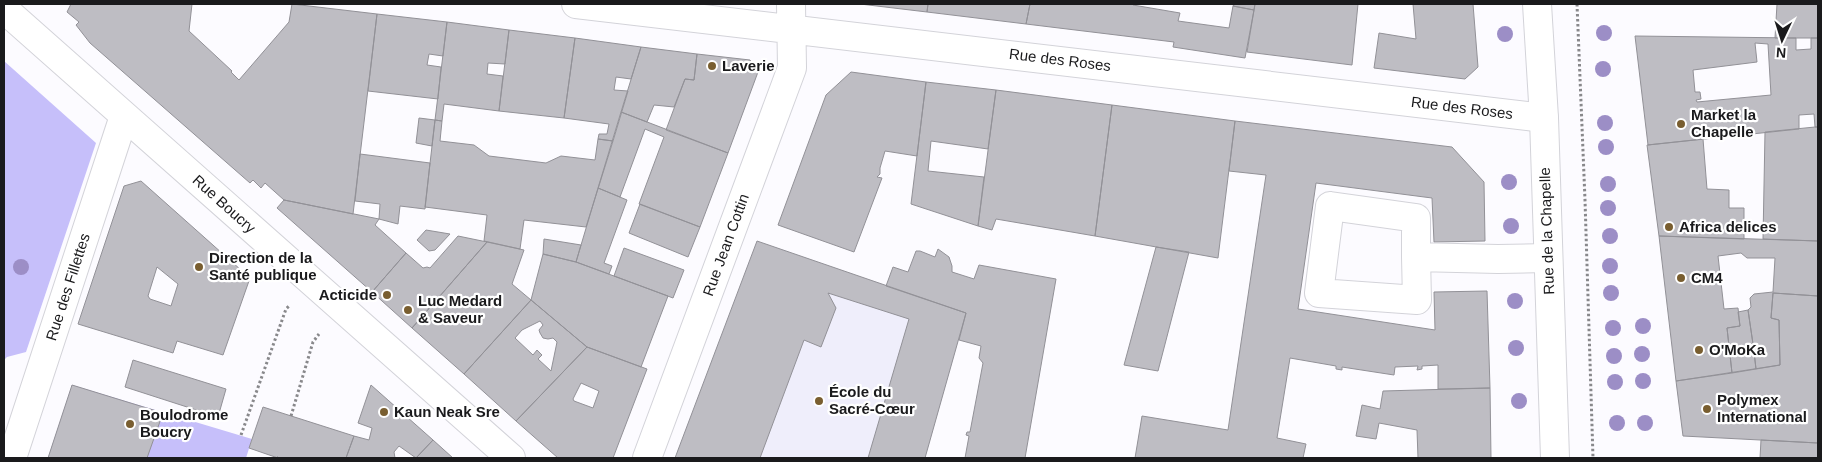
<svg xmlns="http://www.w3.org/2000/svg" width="1822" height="462" font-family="Helvetica,sans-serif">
<rect width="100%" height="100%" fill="#fcfbff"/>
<path fill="#efeefb" d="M757 241 966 313 925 458H675Z"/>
<path fill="#c6bffa" d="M4 61 96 143 26 352 7 357 4 360Z
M72 385 252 439 246 458H48Z"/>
<path fill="#bebdc3" stroke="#929197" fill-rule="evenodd" d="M71 4H192L189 31 232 71 231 72 239 80 289 22 292 4 377 14 353 214 284 200 265 183 261 188 253 180 250 183 90 43 76 25 79 22 67 12Z
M860 4H928L927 12Z
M928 4H1030L1026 24 927 12Z
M1030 4H1134L1133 5 1180 13 1178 21 1229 28 1233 6 1254 10 1245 58 1173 47 1174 42 1026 24Z
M1234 4H1255L1254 10 1233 6Z
M1255 4H1358L1352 65 1247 52Z
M1413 4H1473L1478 67 1465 79 1374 68 1379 33 1416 39Z
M1777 4H1818V38H1775Z
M377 14 447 22 443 56 429 54 427 65 441 67 438 99 368 91Z
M447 22 509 30 505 64 488 63 487 74 503 76 499 111 444 104 442 121 435 120Z
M509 30 575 38 564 118 499 111Z
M1635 36 1796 38V50L1811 49V38H1818V127H1815L1814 114 1799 115V129L1648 145ZM1755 43 1768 44 1771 95 1697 102 1696 100 1701 99 1700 92H1695L1693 70 1757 62Z
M575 38 641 47 631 79 616 77 614 90 628 91 613 141 598 139 599 134H607L609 124 564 118Z
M641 47 697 54 694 80 685 79 674 107 654 105 647 122 621 112Z
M697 54 750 60 758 72 728 153 666 130 685 79 694 80Z
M851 72 926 82 917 156 885 151 880 168V174L877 177 882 178 854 252 778 225 826 95Z
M926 82 996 90 988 149 931 141 928 171 984 177 978 226 911 204Z
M996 90 1112 105 1095 236 996 219 992 230 978 226Z
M1112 105 1235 121 1218 258 1095 236Z
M621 112 728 153 700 227 639 204 664 137 645 129 620 197 598 188Z
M419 118 435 120 432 146 416 143Z
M435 120 442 121 440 141 474 145 489 156 546 163 561 156 595 160 598 139 613 141 586 227 524 220 520 249 484 241 487 215 425 207Z
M1235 121 1452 147 1484 182 1485 241 1434 242 1432 198 1316 183 1298 309 1435 330 1434 292 1487 291 1490 388 1438 389V365L1422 366V369L1417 370 1418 366 1395 367 1394 375 1342 367V370L1336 369V366L1290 358 1277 438 1306 444 1303 458H1135L1142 416 1228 430 1266 175 1229 171Z
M1815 127H1818V241L1763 239 1765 132Z
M1703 139 1707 189 1729 190V208H1744V239L1659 236 1647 145Z
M360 154 430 163 425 209 400 206 398 224 379 219 380 204 355 201Z
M141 181 250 278 223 355 177 341 173 353 78 324 124 186ZM157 267 178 284 171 306 150 299 148 296Z
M598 188 627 200 604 263 612 266 609 274 576 262Z
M284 200 379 219 375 225 406 253 372 292 277 208Z
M640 204 700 227 688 257 629 233Z
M426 230 450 234 435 250 429 251 417 240Z
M458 236 487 242 412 328 372 292 406 253 423 268 427 267 430 268Z
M1659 236 1818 241V296L1773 293 1771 318 1779 320 1780 365 1756 369 1754 352 1746 354 1745 346 1753 344 1748 310 1751 307 1750 298 1754 294 1773 292 1775 258H1747L1741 253 1718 256 1724 309 1738 308 1740 326 1727 328 1732 373 1676 381Z
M544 239 581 245 576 262 543 254Z
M757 241 966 313 925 458H868L909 319 828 293 836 308 821 347 804 340 760 458H675Z
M487 242 524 250 512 284 531 300 464 374 412 328Z
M1156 247 1189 252 1158 371 1124 365Z
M624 248 684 270 673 298 614 276Z
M938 249 949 257 952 266V272L974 279 979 265 1056 279 1025 458H965L969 436 966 435 967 432H970L983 363 979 358 981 346 959 340 966 313 886 286 893 267 908 272 916 251H920L935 257Z
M543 254 576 262 668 296 641 367 587 347 531 300Z
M1773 293 1818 296V443L1683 436 1676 381 1780 365 1779 320 1771 318Z
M531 300 587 347 516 421 464 374ZM540 321 543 325 539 330 540 333 543 338 548 339 553 338 557 342 551 371 538 359 542 355 537 350 533 355 515 338 522 330Z
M1748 310 1753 344 1745 346 1746 354 1754 352 1756 369 1732 373 1727 328 1740 326 1738 312Z
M587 347 647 369 613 458H558L516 421ZM581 383 599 391 593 408 574 401 573 399Z
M133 360 226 389 218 417 125 387Z
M72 385 163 413 147 458H48Z
M371 385 433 440 416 458 399 446 394 452 395 458H346L354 436 369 440 372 428 358 423Z
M1490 388 1491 458H1418L1417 430 1379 423 1376 439 1356 436 1362 405 1380 409 1383 391Z
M263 407 354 436 346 458H278L249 448Z
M433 440 453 458H416Z
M1761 440 1818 443V458H1760Z"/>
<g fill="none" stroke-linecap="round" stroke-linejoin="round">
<defs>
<path id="street" d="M576 4 1544 118
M4 9 511 458
M1416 257 1417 300 1319 293 1330 206 1416 218V257L1498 259 1548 258
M12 458 124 116
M647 458 792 68 791 4"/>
<path id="primary" d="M1537 4 1544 118 1555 458"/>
</defs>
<use href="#street" stroke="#d3d3d9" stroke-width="30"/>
<use href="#primary" stroke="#d3d3d9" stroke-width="30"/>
<path stroke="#88888b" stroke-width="3" stroke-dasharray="2.5 2.5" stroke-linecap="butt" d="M1577 4 1585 200 1593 458
M291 416 313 342 319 334
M241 435 286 309 289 306
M277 458H278"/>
<use href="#street" stroke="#fff" stroke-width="28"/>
<use href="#primary" stroke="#fff" stroke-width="28"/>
</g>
<g fill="#9c8ec6">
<circle cx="1604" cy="33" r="8"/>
<circle cx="1505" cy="34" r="8"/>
<circle cx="1603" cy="69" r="8"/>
<circle cx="1605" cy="123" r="8"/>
<circle cx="1606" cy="147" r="8"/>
<circle cx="1509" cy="182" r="8"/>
<circle cx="1608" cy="184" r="8"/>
<circle cx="1608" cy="208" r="8"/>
<circle cx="1511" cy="226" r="8"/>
<circle cx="1610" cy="236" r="8"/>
<circle cx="1610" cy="266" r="8"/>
<circle cx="21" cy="267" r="8"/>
<circle cx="1611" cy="293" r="8"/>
<circle cx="1515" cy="301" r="8"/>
<circle cx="1643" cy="326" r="8"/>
<circle cx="1613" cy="328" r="8"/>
<circle cx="1516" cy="348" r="8"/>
<circle cx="1642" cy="354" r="8"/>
<circle cx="1614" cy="356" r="8"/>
<circle cx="1643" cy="381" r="8"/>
<circle cx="1615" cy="382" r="8"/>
<circle cx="1519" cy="401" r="8"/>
<circle cx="1617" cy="423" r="8"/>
<circle cx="1645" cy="423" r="8"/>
</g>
<g fill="#795e30" stroke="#fff" stroke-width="2">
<circle cx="712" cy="66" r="5"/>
<circle cx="1681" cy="124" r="5"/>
<circle cx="1669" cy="227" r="5"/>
<circle cx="199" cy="267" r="5"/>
<circle cx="1681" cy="278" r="5"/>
<circle cx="387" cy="295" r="5"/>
<circle cx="408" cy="310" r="5"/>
<circle cx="1699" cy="350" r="5"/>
<circle cx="819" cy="401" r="5"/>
<circle cx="1707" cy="409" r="5"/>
<circle cx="384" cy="412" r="5"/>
<circle cx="130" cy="424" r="5"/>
</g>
<g text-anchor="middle" stroke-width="4.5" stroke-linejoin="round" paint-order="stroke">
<g font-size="15" fill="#1a1a1c" stroke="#fff">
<text transform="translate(1060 60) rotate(7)" y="5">Rue des Roses</text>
<text transform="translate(1462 108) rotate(7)" y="5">Rue des Roses</text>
<text transform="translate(224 204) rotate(42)" y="5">Rue Boucry</text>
<text transform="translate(1547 231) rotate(-92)" y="5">Rue de la Chapelle</text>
<text transform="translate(726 245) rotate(-70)" y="5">Rue Jean Cottin</text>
<text transform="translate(68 287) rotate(-72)" y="5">Rue des Fillettes</text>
</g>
<g font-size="15" font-weight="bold" fill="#1a1a1c" stroke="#fff" text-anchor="start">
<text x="722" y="71">Laverie</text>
<text x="1691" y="120">Market la<tspan x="1691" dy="17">Chapelle</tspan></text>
<text x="1679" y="232">Africa delices</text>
<text x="209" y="263">Direction de la<tspan x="209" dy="17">Santé publique</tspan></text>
<text x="1691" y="283">CM4</text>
<text x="377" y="300" text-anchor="end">Acticide</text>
<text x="418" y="306">Luc Medard<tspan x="418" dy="17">&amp; Saveur</tspan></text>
<text x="1709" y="355">O'MoKa</text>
<text x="829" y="397">École du<tspan x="829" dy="17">Sacré-Cœur</tspan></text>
<text x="1717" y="405">Polymex<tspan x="1717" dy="17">International</tspan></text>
<text x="394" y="417">Kaun Neak Sre</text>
<text x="140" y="420">Boulodrome<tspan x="140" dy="17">Boucry</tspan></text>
</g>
</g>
<rect width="1822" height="462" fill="none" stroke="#1a1a1c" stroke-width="10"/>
<g transform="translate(1782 40) rotate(184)" stroke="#ffffff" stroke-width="4" paint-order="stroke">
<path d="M0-4L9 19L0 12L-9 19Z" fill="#1a1a1c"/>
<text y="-8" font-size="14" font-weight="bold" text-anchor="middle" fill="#1a1a1c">N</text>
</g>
</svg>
